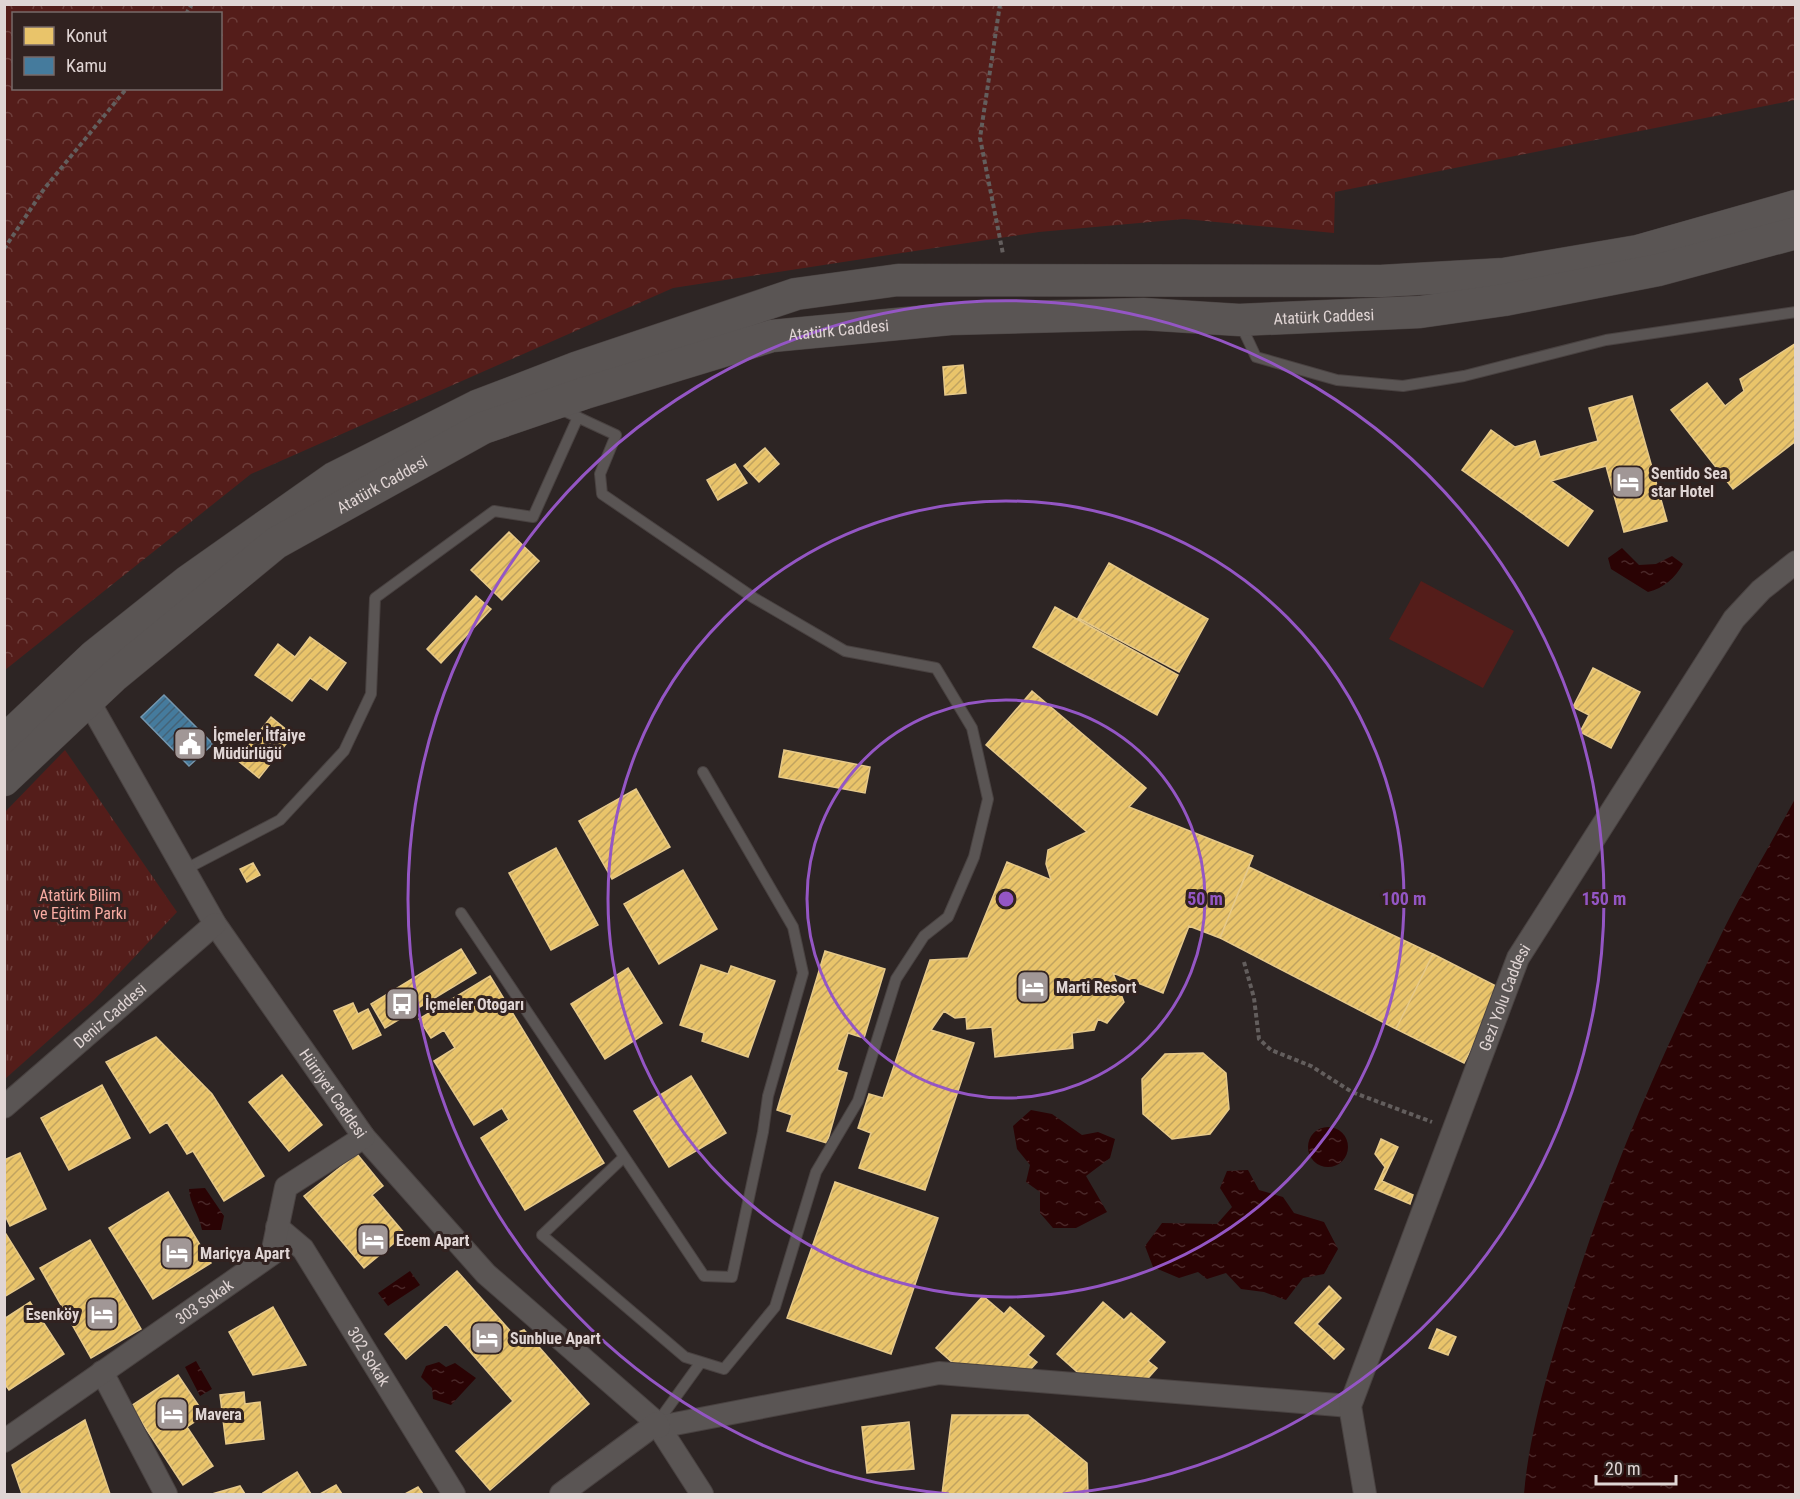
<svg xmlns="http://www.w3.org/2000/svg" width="1800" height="1499" font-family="'Roboto Condensed',sans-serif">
<defs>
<pattern id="forest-crowns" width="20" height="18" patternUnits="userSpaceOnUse" patternTransform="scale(1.5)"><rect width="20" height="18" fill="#541d1a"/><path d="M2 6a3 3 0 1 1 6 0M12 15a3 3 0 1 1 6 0" fill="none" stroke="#6c3d3a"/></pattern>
<pattern id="park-tufts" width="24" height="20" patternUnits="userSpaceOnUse" patternTransform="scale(1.5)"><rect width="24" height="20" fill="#541d1a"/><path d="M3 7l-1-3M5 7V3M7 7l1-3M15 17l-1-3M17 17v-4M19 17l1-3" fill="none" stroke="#6c3d3a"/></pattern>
<pattern id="water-ripples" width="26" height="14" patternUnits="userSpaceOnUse" patternTransform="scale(1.5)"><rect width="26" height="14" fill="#2a0304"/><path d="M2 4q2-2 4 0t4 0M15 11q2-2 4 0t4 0" fill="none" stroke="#492728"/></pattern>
<pattern id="homes-hatch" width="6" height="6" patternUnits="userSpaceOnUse" patternTransform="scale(1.5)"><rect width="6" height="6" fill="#e9c46a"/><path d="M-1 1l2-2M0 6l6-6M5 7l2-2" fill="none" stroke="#c0a360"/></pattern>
<pattern id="public-hatch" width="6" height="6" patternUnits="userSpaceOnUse" patternTransform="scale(1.5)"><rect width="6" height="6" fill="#457b9d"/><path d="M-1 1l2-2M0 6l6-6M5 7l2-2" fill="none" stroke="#446378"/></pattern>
</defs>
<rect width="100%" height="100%" fill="#2d2524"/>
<path fill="#541d1a" d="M1421 581 1514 631 1483 688 1389 639Z"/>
<path fill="url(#forest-crowns)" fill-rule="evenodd" d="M5 4 1795 5V100L1335 192 1334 233 1184 219 1039 232 673 288 251 474 5 670ZM14 14H220V88H14Z"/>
<path fill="url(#park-tufts)" d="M65 750 177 912 94 1000 5 1079V812Z"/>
<path fill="url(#water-ripples)" d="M1622 548 1639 565 1656 564 1672 556 1683 564C1675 578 1664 588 1648 592L1611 569 1608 558Z
M1795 799V1494H1524C1530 1428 1550 1364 1570 1300 1608 1177 1661 1055 1719 939 1742 891 1770 846 1795 799Z
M1031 1110 1052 1114 1082 1135 1098 1132 1115 1139 1110 1158 1086 1176 1107 1212 1076 1228H1053L1040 1213V1192L1026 1182 1030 1165 1017 1149 1013 1126Z
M1308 1147a20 20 0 1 1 40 0a20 20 0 1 1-40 0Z
M1248 1170 1259 1190 1283 1197 1294 1213 1324 1222 1338 1249 1324 1274 1303 1278 1286 1300 1264 1292 1241 1289 1226 1273 1207 1279 1198 1272 1179 1278 1153 1267 1145 1246 1162 1223 1217 1224 1232 1207 1220 1188 1227 1171Z
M205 1188 224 1216 221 1230H202C199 1214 190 1205 189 1189Z
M410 1271 420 1285 388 1306 378 1293Z
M196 1361 212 1389 200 1396 185 1367Z
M439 1362 446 1367 455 1363 476 1378 451 1405 433 1399 432 1388 421 1377 426 1366Z"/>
<path fill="url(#homes-hatch)" stroke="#e6c98a" stroke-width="1.5" d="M1796 343V441L1733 489 1671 410 1707 383 1725 406 1744 391 1740 379Z
M963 365 966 393 945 395 943 367Z
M1632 396 1667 521 1624 532 1606 466 1551 481 1593 511 1568 546 1462 470 1491 430 1515 447 1535 441 1540 457 1598 441 1589 408Z
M765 448 779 464 759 482 744 466Z
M735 464 747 483 718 500 707 480Z
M509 532 539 561 502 600 471 570Z
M1109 563 1208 619 1179 672 1078 618Z
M476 596 491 609 441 663 427 649Z
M1055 607 1178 675 1157 715 1033 647Z
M310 637 346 663 327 690 310 678 292 701 255 675 278 644 295 657Z
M1593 668 1640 692 1611 748 1580 732 1589 715 1573 707Z
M1032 691 1146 788 1129 807 1253 856 1220 938 1189 926 1163 993 1113 973 1124 1002 1107 1023 1098 1019 1094 1030 1072 1033 1073 1048 995 1057 992 1027 967 1029 966 1017 955 1018 944 1011 931 1030 974 1043 925 1190 859 1168 871 1133 858 1128 869 1094 883 1098 930 960 968 958 1007 862 1051 880 1046 864 1048 850 1087 832 986 745Z
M271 717 293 735 259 778 237 760Z
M784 750 870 767 865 793 779 777Z
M636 789 670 847 612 879 579 821Z
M556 848 598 925 551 950 509 873Z
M253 863 260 875 247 882 240 869Z
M1249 867 1433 954 1396 1029 1220 938Z
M683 870 717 929 659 964 624 904Z
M461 949 476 973 385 1028 371 1004Z
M825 951 885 969 864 1038 848 1033 837 1070 847 1073 827 1143 787 1131 792 1115 777 1110Z
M1433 954 1502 989 1464 1063 1396 1029Z
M701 965 728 974 731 966 775 981 748 1057 702 1041 704 1033 680 1025Z
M628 968 662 1023 605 1059 571 1004Z
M490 976 604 1163 525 1210 481 1138 509 1120 502 1108 474 1125 434 1061 455 1048 444 1030 431 1038 419 1019Z
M353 1003 358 1014 368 1009 381 1035 353 1049 334 1011Z
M156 1037 212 1094 264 1176 224 1201 193 1151 187 1154 167 1122 150 1133 106 1062Z
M1203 1053 1226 1073 1229 1109 1210 1134 1172 1139 1143 1114 1142 1079 1165 1054Z
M282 1075 322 1125 289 1151 249 1102Z
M691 1076 726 1133 669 1167 634 1111Z
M102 1085 130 1138 69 1170 41 1118Z
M1381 1139 1398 1147 1382 1181 1413 1195 1410 1204 1375 1189 1385 1167 1375 1154Z
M20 1153 46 1209 10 1226 4 1213V1160Z
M357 1154 383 1186 372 1195 405 1234 364 1268 304 1196Z
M835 1182 938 1218 891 1354 787 1318Z
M168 1192 211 1263 153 1299 109 1228Z
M4 1231 34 1279 4 1297Z
M90 1240 141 1329 91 1358 40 1268Z
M457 1271 513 1334 524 1330 589 1404 490 1490 456 1451 513 1401 446 1324 406 1359 385 1334Z
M1329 1286 1341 1298 1317 1324 1344 1349 1334 1359 1295 1323Z
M983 1296 1004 1314 1010 1307 1044 1336 1028 1355 1037 1362 1022 1379 963 1372 936 1348Z
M30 1302 64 1354 9 1390 4 1383V1319Z
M1103 1302 1124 1320 1131 1313 1165 1342 1148 1361 1157 1368 1142 1385 1084 1378 1057 1354Z
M273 1307 306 1365 253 1375 229 1332Z
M1437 1329 1456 1337 1448 1355 1429 1348Z
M178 1375 205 1415 187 1427 213 1466 183 1485 131 1406Z
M244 1392 245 1404 260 1402 264 1439 226 1444 220 1395Z
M952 1415H1028L1087 1463 1088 1494H942Z
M85 1420 110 1494H22L12 1465Z
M909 1422 914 1469 867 1473 862 1427Z
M297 1472 311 1494H264L263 1493Z
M336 1485 342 1494H320Z
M240 1486 245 1494H212Z
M418 1487 423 1494H405Z"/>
<path fill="url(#public-hatch)" stroke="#7496ae" stroke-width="1.5" d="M164 695 213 744 189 766 141 717Z"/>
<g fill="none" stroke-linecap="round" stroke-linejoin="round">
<defs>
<path id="lane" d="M1240 323 1256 357 1337 380 1403 386 1464 376 1606 340 1796 312
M558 408 616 435 600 474 602 494 754 598 845 651 936 668 972 728 988 799 974 857 948 917 924 936 896 979 858 1101 816 1172 775 1307 724 1369 685 1357 542 1235 624 1157
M184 870 280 820 344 751 371 694 375 598 494 511 533 517 578 417
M461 913 704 1276 732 1277 763 1132 768 1096 803 973 793 927 703 772
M657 1423 701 1362"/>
<g id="street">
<path id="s1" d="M88 700 215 924 364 1137 486 1274 657 1423"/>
<path id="s2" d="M4 1107 215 924"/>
<path id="s3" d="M277 1227 303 1249 454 1494"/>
<path d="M102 1372 166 1494"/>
<path d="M659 1427 939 1373 1350 1406"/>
<path d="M659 1427 702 1494"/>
<path id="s4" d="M4 1441 272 1254 286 1187 364 1137"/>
<path d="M561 1494 657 1423 659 1427"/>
<path id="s5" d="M1365 1494 1350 1406 1518 958 1734 619 1761 590 1796 562"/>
</g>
<g id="secondary">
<path d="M4 741 94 656 188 581 334 478 477 406 576 368 796 294 898 280 1381 281 1504 274 1638 251 1796 206"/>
<path id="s6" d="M4 780 113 677 276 543 483 428 585 393 772 336 950 319 1143 314 1239 320 1420 312 1504 300 1658 270 1796 233"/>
</g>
</defs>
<use href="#lane" stroke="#494241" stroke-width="12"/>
<use href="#street" stroke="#494241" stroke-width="24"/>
<use href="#secondary" stroke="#494241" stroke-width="33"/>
<path stroke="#635e5d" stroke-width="4" stroke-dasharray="4.5 3" stroke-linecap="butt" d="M1000 4 980 138 1003 254
M186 14 192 4
M4 249 44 189 127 88
M1244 962 1254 998 1259 1039 1271 1050 1311 1066 1352 1092 1432 1122"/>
<use href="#lane" stroke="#5a5554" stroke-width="10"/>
<use href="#street" stroke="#5a5554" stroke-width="22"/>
<use href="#secondary" stroke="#5a5554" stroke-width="32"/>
</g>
<g fill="none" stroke="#9456c4" stroke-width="3">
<circle cx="1006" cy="899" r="199"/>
<circle cx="1006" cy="899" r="398"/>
<path d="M949 1494A598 598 0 1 1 1063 1494"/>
</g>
<defs>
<symbol id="hotel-square" viewBox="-11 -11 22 22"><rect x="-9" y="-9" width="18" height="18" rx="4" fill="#a19796" stroke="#312220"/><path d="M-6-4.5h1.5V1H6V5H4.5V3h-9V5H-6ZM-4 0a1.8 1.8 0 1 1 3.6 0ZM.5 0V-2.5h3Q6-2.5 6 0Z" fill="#fff"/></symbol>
<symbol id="civic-square" viewBox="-11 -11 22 22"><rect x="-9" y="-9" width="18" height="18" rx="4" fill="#a19796" stroke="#312220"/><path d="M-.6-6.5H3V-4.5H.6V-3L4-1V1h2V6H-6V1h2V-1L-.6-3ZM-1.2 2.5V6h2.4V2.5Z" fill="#fff"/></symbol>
<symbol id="bus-square" viewBox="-11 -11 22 22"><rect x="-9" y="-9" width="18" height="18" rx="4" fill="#a19796" stroke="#312220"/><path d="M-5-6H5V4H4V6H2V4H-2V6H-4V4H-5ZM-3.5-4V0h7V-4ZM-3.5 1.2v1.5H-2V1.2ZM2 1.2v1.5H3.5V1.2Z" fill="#fff"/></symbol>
</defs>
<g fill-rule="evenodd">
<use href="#hotel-square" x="1609" y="463" width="38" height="38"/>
<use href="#civic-square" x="171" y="725" width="38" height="38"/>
<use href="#hotel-square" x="1014" y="968" width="38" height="38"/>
<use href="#bus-square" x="383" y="985" width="38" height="38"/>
<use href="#hotel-square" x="354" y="1221" width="38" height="38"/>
<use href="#hotel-square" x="158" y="1234" width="38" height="38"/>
<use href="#hotel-square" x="83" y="1295" width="38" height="38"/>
<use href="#hotel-square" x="468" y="1319" width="38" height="38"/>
<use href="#hotel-square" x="153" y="1395" width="38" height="38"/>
</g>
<g text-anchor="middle" stroke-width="6" stroke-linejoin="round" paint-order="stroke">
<g font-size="16" fill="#e0d5d4" stroke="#312220">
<text dy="6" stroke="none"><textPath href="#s6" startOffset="1454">Atatürk Caddesi</textPath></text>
<text dy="6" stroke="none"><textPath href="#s6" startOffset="968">Atatürk Caddesi</textPath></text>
<text dy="6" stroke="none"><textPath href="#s6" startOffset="482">Atatürk Caddesi</textPath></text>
<text dy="6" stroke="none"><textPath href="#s5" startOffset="526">Gezi Yolu Caddesi</textPath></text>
<text dy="6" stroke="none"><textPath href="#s2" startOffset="140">Deniz Caddesi</textPath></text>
<text dy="6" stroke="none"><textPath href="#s1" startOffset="464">Hürriyet Caddesi</textPath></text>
<text dy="6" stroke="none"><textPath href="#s4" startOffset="244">303 Sokak</textPath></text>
<text dy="6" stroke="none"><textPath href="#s3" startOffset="160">302 Sokak</textPath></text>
</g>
<g font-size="16" font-weight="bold" fill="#e0d5d4" stroke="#312220" text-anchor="start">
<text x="1651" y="479">Sentido Sea<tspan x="1651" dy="18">star Hotel</tspan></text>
<text x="213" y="741">İçmeler İtfaiye<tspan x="213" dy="18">Müdürlüğü</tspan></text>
<text x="1056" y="993">Marti Resort</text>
<text x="425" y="1010">İçmeler Otogarı</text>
<text x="396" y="1246">Ecem Apart</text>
<text x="200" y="1259">Mariçya Apart</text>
<text x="79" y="1320" text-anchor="end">Esenköy</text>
<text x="510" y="1344">Sunblue Apart</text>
<text x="195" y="1420">Mavera</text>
</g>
<g font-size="16" fill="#f9aca3" stroke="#312220">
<text x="80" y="901">Atatürk Bilim<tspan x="80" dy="18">ve Eğitim Parkı</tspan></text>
</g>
</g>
<circle cx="1006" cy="899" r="9" fill="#9456c4" stroke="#312220" stroke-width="3"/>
<g font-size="18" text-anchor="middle" font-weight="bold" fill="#9456c4" stroke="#312220" stroke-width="6" stroke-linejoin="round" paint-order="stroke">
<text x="1205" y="905">50 m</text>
<text x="1404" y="905">100 m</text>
<text x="1604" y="905">150 m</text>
</g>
<rect width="1800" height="1499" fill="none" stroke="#e0d5d4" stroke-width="12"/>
<rect x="12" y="12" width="210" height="78" fill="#312220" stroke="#776a68" stroke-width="1.5"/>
<rect x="24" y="27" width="30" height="18" fill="#e9c46a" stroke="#776a68" stroke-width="1.5"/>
<text x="66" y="42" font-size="18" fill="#e0d5d4">Konut</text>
<rect x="24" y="57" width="30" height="18" fill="#457b9d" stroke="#776a68" stroke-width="1.5"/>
<text x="66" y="72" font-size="18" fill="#e0d5d4">Kamu</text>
<path d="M1596 1475v9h80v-9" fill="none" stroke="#e0d5d4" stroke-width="3"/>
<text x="1605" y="1475" font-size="18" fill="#e0d5d4" stroke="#312220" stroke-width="4.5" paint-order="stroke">20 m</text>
</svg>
